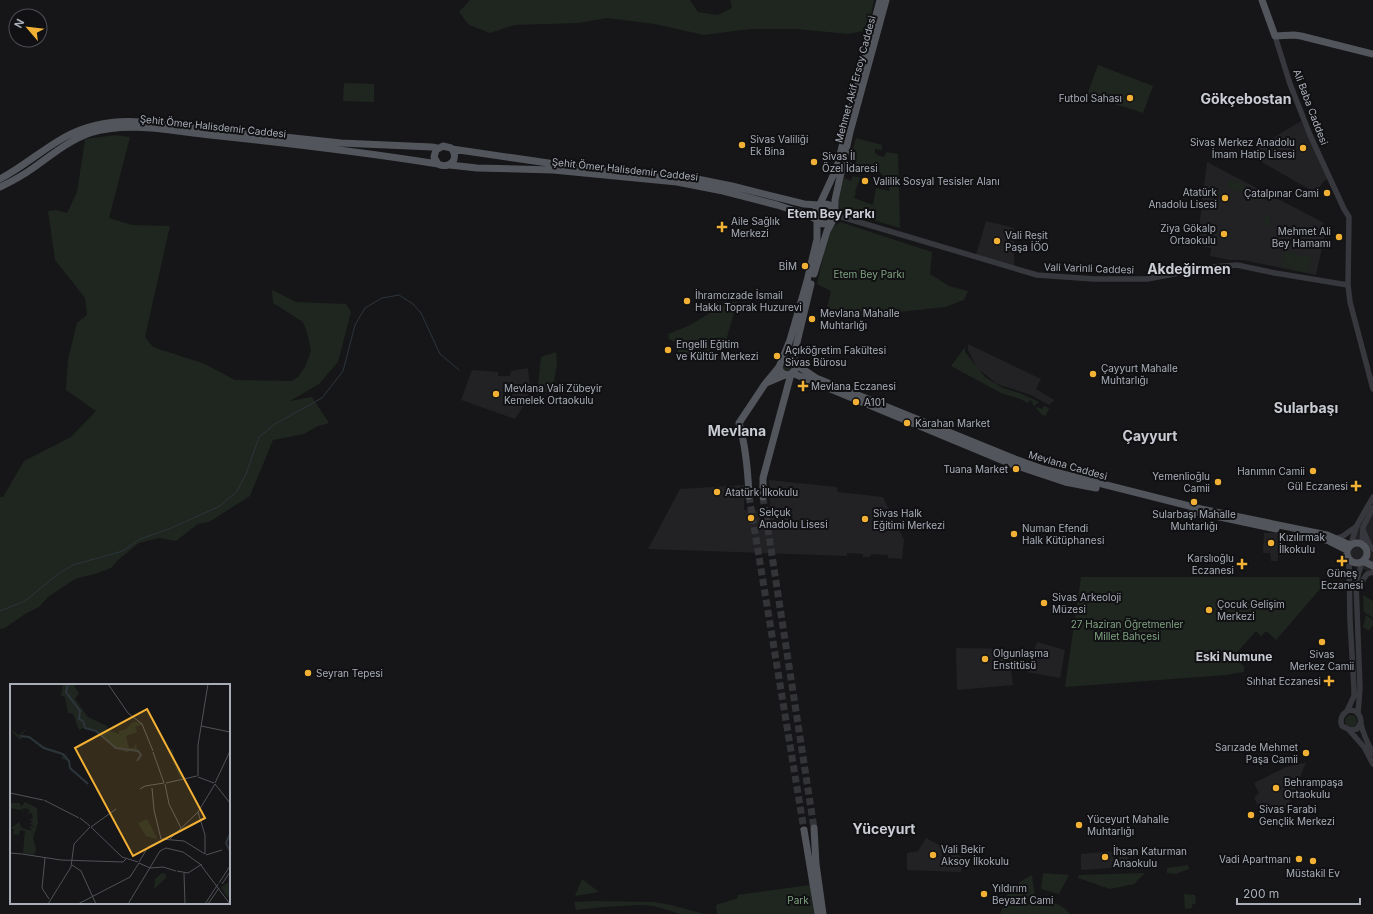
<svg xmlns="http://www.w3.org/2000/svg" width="1373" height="914" font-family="Inter,sans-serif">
<rect width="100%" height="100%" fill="#161618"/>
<path fill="#222225" d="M1301 121 1328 178 1323 182 1316 193 1251 156V154L1260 146Z
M1207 162 1324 223 1321 228 1326 230 1316 275 1243 260H1229L1210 256 1211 248 1197 245Z
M986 221 1014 228V266L976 255Z
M968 344 1041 379 1036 389 1054 400 1049 405 1031 395 997 384 977 368 968 350Z
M528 368 530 387 526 402 515 419 461 400 472 370 498 372V376H510L511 371Z
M769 480 837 487 838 492 883 497 904 540 902 559 888 558V555L871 554 870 557H863V554L847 553V556L648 549 680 489 744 485V510L770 511Z
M1373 493V574L1347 561 1344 551 1356 523Z
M1264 533H1279L1278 561H1271L1270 553H1263Z
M1037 642 1065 650 1060 678 1027 672Z
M956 648 1016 649 1011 669 1013 685 957 690Z
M1306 763 1287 809 1263 816 1254 798 1259 793 1254 783 1286 767 1298 764Z
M926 838 964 858 961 872 907 870V853L918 851Z
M1125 850 1129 860 1125 867 1081 870V854Z"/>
<path fill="#1e261f" d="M470 0H690L698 12 718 15 732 8 730 0H874L868 30 848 34 797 29H750L704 35 655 24 607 18 578 23 514 25 490 33 469 25 459 12Z
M1098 65 1153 86 1143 113 1087 95Z
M344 83 374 84V102L343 101Z
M116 135 130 137 109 218 132 225 170 226 145 337 153 347 205 364 235 380 292 381 299 376 305 367 311 351 307 332 303 322 273 303 272 290 296 302 346 304 351 312 338 362 319 384 290 401 312 397 329 423 318 426 304 434 273 440 250 496 209 522 198 524 176 541 159 538 139 543 118 560 111 568 98 573 78 578 72 581 48 597 39 607 25 614 5 628 0 629V497H3L24 461 71 437 96 411 66 390 68 359 77 323 87 315 85 298 55 260 48 211 56 210 67 213 77 192 85 139Z
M856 138 882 145V150L875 149V153L877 154V155L884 157 886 152 898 154 900 228 843 211C833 205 842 187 844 178L851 181 853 176 860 178 855 192 856 193 854 198 873 205 876 188 889 191 891 183 884 181 883 175 877 170 852 165 850 166 851 169 847 168Z
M1230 180 1246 184 1244 193 1228 188Z
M1265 215 1271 216 1269 226 1263 225Z
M840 222 932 252 930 274 949 286 968 291 964 300 945 307 852 317 826 312 831 291 817 284 829 230Z
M1285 251 1297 253 1293 269 1281 267Z
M1298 255 1311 256 1308 273 1293 270Z
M729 302H737L727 337 730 343 706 352 679 357 677 343 669 339 668 334 688 326Z
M965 347V352L985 377 1003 388 1022 394 1039 402 1034 406 1032 404 1033 402 1030 400 1028 403 1020 399 1001 393 951 366Z
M556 352 557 364 553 389 537 396 541 357Z
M782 366a5 5 0 1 1 10 0a5 5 0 1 1-10 0Z
M1044 406 1049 408 1046 416 1042 415 1036 408 1037 407 1042 409Z
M1081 577H1319L1321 588 1276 640 1266 631 1261 636 1256 631 1233 657 1244 666V672L1226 675 1065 687Z
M1363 595 1373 601V618L1364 612Z
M1366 615 1373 620V625L1369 631 1363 627Z
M1345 721a6 6 0 1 1 12 0a6 6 0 1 1-12 0Z
M1188 865 1189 869 1175 874 1167 873V868Z
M1043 873 1069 875 1059 894 1041 889Z
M1145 873 1134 884 1110 889 1078 878 1079 875Z
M1032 875 1035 897 1003 901C1012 888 1017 882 1032 875Z
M582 879 599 892 575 896Z
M810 885 814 914H717L716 905 738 898 737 895Z
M1184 894 1195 895 1196 903 1192 905V908L1185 909Z
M1042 898C1052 901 1064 906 1070 914H1000L1005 902 1027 899Z
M596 901 654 902 671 905 704 914H681L654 906 640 905 604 907 576 910 574 902Z"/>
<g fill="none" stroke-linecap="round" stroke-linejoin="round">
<path stroke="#2c353c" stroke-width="1" d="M0 611 25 601 58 574 73 565 123 551 140 539 169 529 220 506 237 491 246 474 259 437 275 424 322 398 343 371 355 325 365 308 382 298 399 295 413 304 421 313 440 354 459 370"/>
<path stroke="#333438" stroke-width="7" stroke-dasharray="7 3.5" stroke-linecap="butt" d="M749 496 804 830
M763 497 814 828"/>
<path stroke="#37383d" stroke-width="5.5" d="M1275 36 1290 84 1310 135 1344 209 1349 217 1348 285 1350 302 1373 389
M835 215 1037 275 1094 279H1147L1212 267 1237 265 1275 273 1348 285
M1363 530 1370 546 1373 549
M1337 538 1343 536 1357 526
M1351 544 1357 525 1373 497
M1362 544 1363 527 1373 508
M1357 589 1367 574 1373 572
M1347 711 1354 696V689L1350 620 1349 560
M1358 713 1360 688 1356 582 1362 562
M1361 722 1357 729 1350 730 1342 726C1337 714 1352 704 1359 715 1361 718 1361 721 1361 724 1363 733 1368 744 1373 753
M1349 730 1364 747 1373 764"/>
<path stroke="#53555c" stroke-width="7" d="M1262 0 1275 36 1294 35 1301 36 1373 54
M452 149 555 164 687 177 732 186 804 204 819 205
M450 165 477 168 553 170 677 182 723 191 777 205 808 215 817 220
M0 179C23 167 43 149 65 137 89 124 114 120 141 122L341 143 432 147 437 148
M0 187C13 181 25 174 36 166 54 153 70 140 90 133 128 121 171 131 210 135 286 143 362 152 438 164 450 170 460 158 451 148L443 146 436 150 434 157 438 164
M815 214a10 10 0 1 1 20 0a10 10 0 1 1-20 0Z
M820 204 837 167 851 110 880 0
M835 210V200L850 132 886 0
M814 274 827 231 832 222
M795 364 816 378 1015 459 1043 469 1201 509 1327 535 1350 545
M779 367C780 373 785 376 791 374L795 370 794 355 811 284
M792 373 1011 464 1065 482 1096 488
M766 383 785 375
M749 496C748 471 746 447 739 423L765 384 779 367 790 340 807 281 817 239V221
M763 497V478L791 374
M1192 511 1276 529
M1315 537 1329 541 1347 550
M1347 553a10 10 0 1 1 20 0a10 10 0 1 1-20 0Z
M1363 561 1373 566
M814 828 816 864 823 914
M804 830 818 914"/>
</g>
<g fill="#f2b134" stroke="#111113" stroke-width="1.5">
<circle cx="1130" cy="98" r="4"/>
<circle cx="742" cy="145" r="4"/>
<circle cx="1303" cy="148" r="4"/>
<circle cx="814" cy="162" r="4"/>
<circle cx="865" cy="181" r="4"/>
<circle cx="1327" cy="193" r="4"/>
<circle cx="1225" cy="198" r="4"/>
<path d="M720 221h4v4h4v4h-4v4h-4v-4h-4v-4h4z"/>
<circle cx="1224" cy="234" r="4"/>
<circle cx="1339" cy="237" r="4"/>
<circle cx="997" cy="241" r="4"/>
<circle cx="805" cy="266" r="4"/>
<circle cx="687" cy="301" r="4"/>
<circle cx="812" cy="319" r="4"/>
<circle cx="668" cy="350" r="4"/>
<circle cx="777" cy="356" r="4"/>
<circle cx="1093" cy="374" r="4"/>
<path d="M801 380h4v4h4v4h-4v4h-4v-4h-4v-4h4z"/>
<circle cx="496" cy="394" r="4"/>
<circle cx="856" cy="402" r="4"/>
<circle cx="907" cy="423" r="4"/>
<circle cx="1016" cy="469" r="4"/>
<circle cx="1313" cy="471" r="4"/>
<circle cx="1218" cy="482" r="4"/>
<path d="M1354 480h4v4h4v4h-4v4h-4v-4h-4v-4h4z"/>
<circle cx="717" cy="492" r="4"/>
<circle cx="1194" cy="502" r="4"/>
<circle cx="751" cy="518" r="4"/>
<circle cx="865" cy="519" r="4"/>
<circle cx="1014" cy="534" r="4"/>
<circle cx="1271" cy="543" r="4"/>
<path d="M1340 555h4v4h4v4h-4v4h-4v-4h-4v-4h4z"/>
<path d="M1240 558h4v4h4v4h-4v4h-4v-4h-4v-4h4z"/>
<circle cx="1044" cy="603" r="4"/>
<circle cx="1209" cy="610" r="4"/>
<circle cx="1322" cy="642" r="4"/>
<circle cx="985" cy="659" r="4"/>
<circle cx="308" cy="673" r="4"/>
<path d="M1327 675h4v4h4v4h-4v4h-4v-4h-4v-4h4z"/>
<circle cx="1306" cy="753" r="4"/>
<circle cx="1276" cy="788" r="4"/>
<circle cx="1251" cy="815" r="4"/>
<circle cx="1079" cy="825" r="4"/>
<circle cx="933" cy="855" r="4"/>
<circle cx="1105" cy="857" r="4"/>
<circle cx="1299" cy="859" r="4"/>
<circle cx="1313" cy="861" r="4"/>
<circle cx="984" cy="894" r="4"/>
</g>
<g text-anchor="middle" stroke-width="4" stroke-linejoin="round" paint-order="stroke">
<g font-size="10" fill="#a8adb8" stroke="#111113">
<text transform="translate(855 79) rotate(-75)" y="4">Mehmet Akif Ersoy Caddesi</text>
<text transform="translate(1311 107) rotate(69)" y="4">Ali Baba Caddesi</text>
<text transform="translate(213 126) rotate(6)" y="4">Şehit Ömer Halisdemir Caddesi</text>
<text transform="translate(625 169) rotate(6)" y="4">Şehit Ömer Halisdemir Caddesi</text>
<text transform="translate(1089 268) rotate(2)" y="4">Vali Varinli Caddesi</text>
<text transform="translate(1068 465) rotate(16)" y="4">Mevlana Caddesi</text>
</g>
<g font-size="10" fill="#a8adb8" stroke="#111113" text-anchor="start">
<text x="1122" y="102" text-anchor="end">Futbol Sahası</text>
<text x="750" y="143">Sivas Valiliği<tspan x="750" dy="12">Ek Bina</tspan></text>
<text x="1295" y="146" text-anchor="end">Sivas Merkez Anadolu<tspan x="1295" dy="12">İmam Hatip Lisesi</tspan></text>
<text x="822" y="160">Sivas İl<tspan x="822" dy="12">Özel İdaresi</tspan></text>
<text x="873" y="185">Valilik Sosyal Tesisler Alanı</text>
<text x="1217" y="196" text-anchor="end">Atatürk<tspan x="1217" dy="12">Anadolu Lisesi</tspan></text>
<text x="1319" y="197" text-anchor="end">Çatalpınar Cami</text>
<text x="731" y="225">Aile Sağlık<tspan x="731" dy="12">Merkezi</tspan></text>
<text x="1216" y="232" text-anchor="end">Ziya Gökalp<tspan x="1216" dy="12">Ortaokulu</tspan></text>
<text x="1331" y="235" text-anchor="end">Mehmet Ali<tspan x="1331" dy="12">Bey Hamamı</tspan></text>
<text x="1005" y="239">Vali Reşit<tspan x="1005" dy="12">Paşa İÖO</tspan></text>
<text x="797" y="270" text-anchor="end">BİM</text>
<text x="695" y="299">İhramcızade İsmail<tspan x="695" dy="12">Hakkı Toprak Huzurevi</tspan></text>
<text x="820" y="317">Mevlana Mahalle<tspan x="820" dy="12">Muhtarlığı</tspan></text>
<text x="676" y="348">Engelli Eğitim<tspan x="676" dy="12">ve Kültür Merkezi</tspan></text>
<text x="785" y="354">Açıköğretim Fakültesi<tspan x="785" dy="12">Sivas Bürosu</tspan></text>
<text x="1101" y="372">Çayyurt Mahalle<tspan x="1101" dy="12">Muhtarlığı</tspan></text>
<text x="811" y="390">Mevlana Eczanesi</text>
<text x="504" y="392">Mevlana Vali Zübeyir<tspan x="504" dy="12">Kemelek Ortaokulu</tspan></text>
<text x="864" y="406">A101</text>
<text x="915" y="427">Karahan Market</text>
<text x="1008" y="473" text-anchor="end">Tuana Market</text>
<text x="1305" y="475" text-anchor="end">Hanımın Camii</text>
<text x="1210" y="480" text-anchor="end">Yemenlioğlu<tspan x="1210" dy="12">Camii</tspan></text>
<text x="1348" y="490" text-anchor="end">Gül Eczanesi</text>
<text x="725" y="496">Atatürk İlkokulu</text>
<text x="759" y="516">Selçuk<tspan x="759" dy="12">Anadolu Lisesi</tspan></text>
<text x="873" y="517">Sivas Halk<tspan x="873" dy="12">Eğitimi Merkezi</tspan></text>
<text x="1194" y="518" text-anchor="middle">Sularbaşı Mahalle<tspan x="1194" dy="12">Muhtarlığı</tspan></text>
<text x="1022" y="532">Numan Efendi<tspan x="1022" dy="12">Halk Kütüphanesi</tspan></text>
<text x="1279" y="541">Kızılırmak<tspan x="1279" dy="12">İlkokulu</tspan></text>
<text x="1234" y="562" text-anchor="end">Karslıoğlu<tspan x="1234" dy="12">Eczanesi</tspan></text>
<text x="1342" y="577" text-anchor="middle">Güneş<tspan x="1342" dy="12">Eczanesi</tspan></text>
<text x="1052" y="601">Sivas Arkeoloji<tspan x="1052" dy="12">Müzesi</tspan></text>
<text x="1217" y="608">Çocuk Gelişim<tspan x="1217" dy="12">Merkezi</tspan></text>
<text x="993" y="657">Olgunlaşma<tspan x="993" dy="12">Enstitüsü</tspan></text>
<text x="1322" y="658" text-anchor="middle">Sivas<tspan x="1322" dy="12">Merkez Camii</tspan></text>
<text x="316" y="677">Seyran Tepesi</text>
<text x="1321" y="685" text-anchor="end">Sıhhat Eczanesi</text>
<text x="1298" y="751" text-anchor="end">Sarızade Mehmet<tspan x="1298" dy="12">Paşa Camii</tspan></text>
<text x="1284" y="786">Behrampaşa<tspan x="1284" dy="12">Ortaokulu</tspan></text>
<text x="1259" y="813">Sivas Farabi<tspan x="1259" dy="12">Gençlik Merkezi</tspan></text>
<text x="1087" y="823">Yüceyurt Mahalle<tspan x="1087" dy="12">Muhtarlığı</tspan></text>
<text x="941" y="853">Vali Bekir<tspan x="941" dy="12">Aksoy İlkokulu</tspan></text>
<text x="1113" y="855">İhsan Katurman<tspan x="1113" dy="12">Anaokulu</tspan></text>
<text x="1291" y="863" text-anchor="end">Vadi Apartmanı</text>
<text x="1313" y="877" text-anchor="middle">Müstakil Ev</text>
<text x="992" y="892">Yıldırım<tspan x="992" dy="12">Beyazıt Cami</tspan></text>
</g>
<g font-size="10" fill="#7fa381" stroke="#111113">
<text x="869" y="278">Etem Bey Parkı</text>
<text x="1127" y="628">27 Haziran Öğretmenler<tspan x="1127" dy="12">Millet Bahçesi</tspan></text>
<text x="798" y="904">Park</text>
</g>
<g font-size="12" font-weight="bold" fill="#c9ccd4" stroke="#111113">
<text x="831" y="218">Etem Bey Parkı</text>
<text x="1234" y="661">Eski Numune</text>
</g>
<g font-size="14" font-weight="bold" fill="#c9ccd4" stroke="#111113">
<text x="1246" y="104">Gökçebostan</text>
<text x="1189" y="274">Akdeğirmen</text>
<text x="1306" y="413">Sularbaşı</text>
<text x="737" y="436">Mevlana</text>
<text x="1150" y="441">Çayyurt</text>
<text x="884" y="834">Yüceyurt</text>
</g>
</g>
<g transform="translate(10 684)">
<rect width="220" height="220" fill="#161618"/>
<path d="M53 0H69L64 2 69 9 65 15 78 33 97 42 98 46 109 50V47L116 45 123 38H130L132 41 125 43 127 48 116 52 119 64H124L126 59 127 66H119L118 69 102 62 84 47 73 44 69 46 63 30 58 29 55 13 51 11ZM17 44 11 52 21 53 31 62 53 69 56 73 55 67 59 77 52 75V71L33 65 19 54 13 53 10 56 0 45 9 51ZM156 62 163 66 166 83H169L174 94H170ZM15 118 27 124 28 139 23 154 26 165 24 171 13 169 15 147 10 146 9 151 3 150 4 145H0L9 138 12 144 22 147 19 142 24 143 20 139 23 138 20 136 23 133 21 128 16 132 20 126 15 124 12 131 14 124 10 126 0 124V119H10L11 123ZM137 135 147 154 146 155 136 152 128 139ZM152 189 156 190V194L144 205 145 195ZM219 198 220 213H217L211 203Z" fill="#1e261f"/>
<path fill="none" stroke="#2c353c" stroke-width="2" d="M58 0 56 8 70 27 69 35 73 37 75 44 86 47 106 64 128 67 131 71 127 77M11 52 19 53 34 64 53 70 59 77 60 84 78 100M220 150 216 159 220 167"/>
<path fill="none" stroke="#505258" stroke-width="1" d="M98 0 118 29 132 40 143 67M191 42 220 48M188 92V61L198 0M188 93 204 99M156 99 187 92M205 99 220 67M155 100 159 120 171 144M205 100 220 119M142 104 144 126 151 155M130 105 135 102 154 99 143 68M0 109 33 116M34 116 69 134M70 134 80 142M81 143 112 173 128 178M81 143 106 125M195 151 188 128 205 100M151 155 174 157 195 170M160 155 188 128M0 169 12 170M12 170 51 176 113 178 116 175M195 170V151M196 171 212 166M35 174 32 204 39 215M129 178 138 163 150 157M62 181 71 187 86 220M140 184 153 183 166 187M167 187 178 189 192 180M174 189 175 220M209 199 220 182M212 200 220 188M38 220 61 183 64 160 80 143M68 220 120 193 129 179 140 184M118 220 150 167 156 164 173 168 190 180 220 220M195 220 208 200M198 220 209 204"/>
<path fill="#f2b134" fill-opacity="0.15" stroke="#f2b134" stroke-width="2" d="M137 25 195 134 123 172 65 64Z"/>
<rect width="220" height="220" fill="none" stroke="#a8adb8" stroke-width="2"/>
</g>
<g transform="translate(28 28) rotate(298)"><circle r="19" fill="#111113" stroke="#4d4f55"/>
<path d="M0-3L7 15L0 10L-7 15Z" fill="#f2b134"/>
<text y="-6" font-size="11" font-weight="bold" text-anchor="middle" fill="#a8adb8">N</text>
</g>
<path d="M1237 898v6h123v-6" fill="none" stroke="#a8adb8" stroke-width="2"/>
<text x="1243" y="898" font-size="12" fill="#a8adb8" stroke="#111113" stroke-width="3" paint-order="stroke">200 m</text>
</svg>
